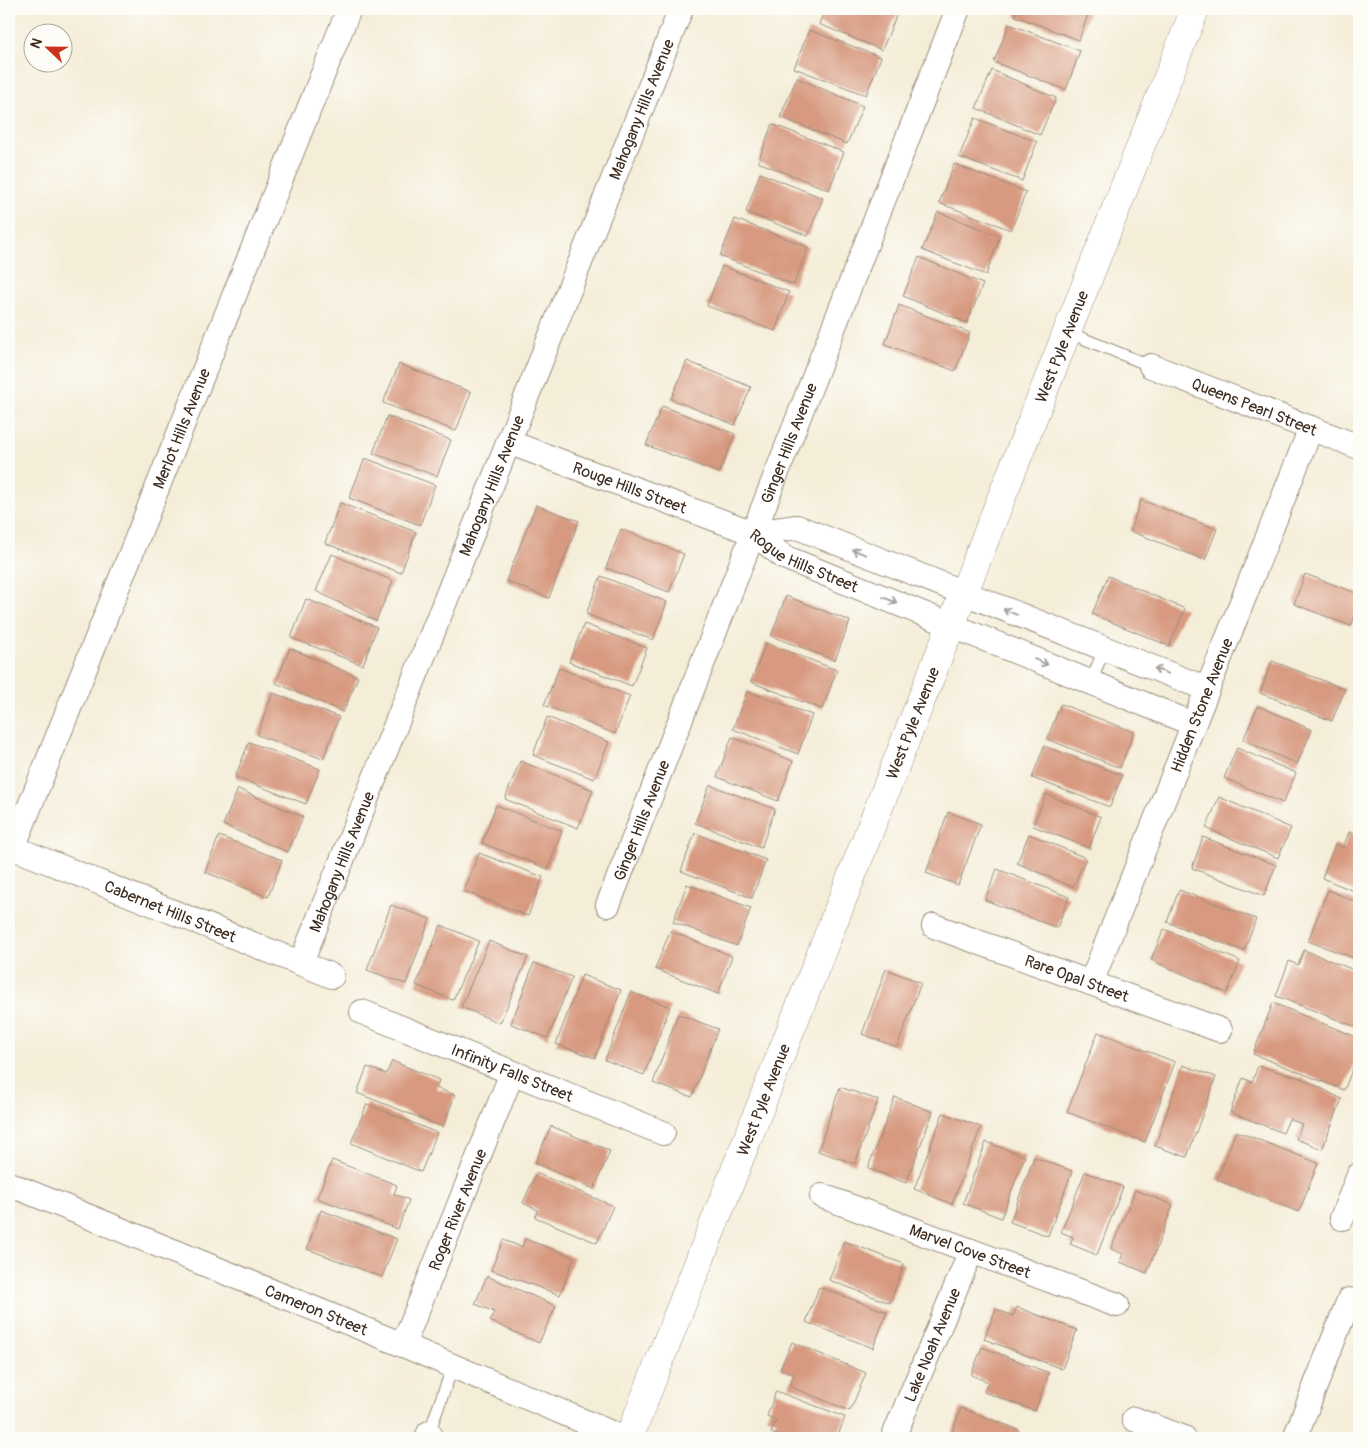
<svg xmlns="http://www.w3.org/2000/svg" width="1368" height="1447" font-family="Pangolin,sans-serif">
<rect width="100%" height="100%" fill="#fdfcf7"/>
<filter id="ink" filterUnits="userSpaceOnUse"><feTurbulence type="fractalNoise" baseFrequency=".02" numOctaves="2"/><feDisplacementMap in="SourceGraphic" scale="10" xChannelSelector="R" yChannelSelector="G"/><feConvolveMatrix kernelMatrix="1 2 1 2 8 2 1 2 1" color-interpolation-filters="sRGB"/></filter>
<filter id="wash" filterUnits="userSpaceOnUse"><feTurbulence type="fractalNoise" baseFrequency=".0096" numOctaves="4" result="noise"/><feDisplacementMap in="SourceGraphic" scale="20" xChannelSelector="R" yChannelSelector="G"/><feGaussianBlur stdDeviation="1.12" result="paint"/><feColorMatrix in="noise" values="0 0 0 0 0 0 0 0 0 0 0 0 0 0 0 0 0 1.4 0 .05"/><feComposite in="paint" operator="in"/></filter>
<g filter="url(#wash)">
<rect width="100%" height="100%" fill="#f4edd8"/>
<g id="blocks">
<path fill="#d7997f" d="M825 9H892L898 11 882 50 819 24Z
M1017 9H1090L1079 40 1015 16Z
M1009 24 1080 51 1066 90 994 62Z
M809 30 881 57 866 95 794 68Z
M992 70 1056 98 1040 135 976 108Z
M797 78 863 106 847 144 780 117Z
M975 118 1037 142 1022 181 959 157Z
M772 124 844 152 829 190 758 162Z
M954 164 1026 192 1011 230 939 203Z
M760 173 823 198 808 236 746 212Z
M938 212 1000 236 986 275 922 250Z
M735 219 808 247 794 285 720 256Z
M919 257 983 284 967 323 903 296Z
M722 266 789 292 775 331 707 306Z
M899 305 970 333 955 371 885 344Z
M687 361 751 387 735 425 671 399Z
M399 364 471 392 456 431 383 403Z
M662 406 735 434 719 473 646 445Z
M387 416 451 440 437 476 373 453Z
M365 458 435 485 420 525 349 498Z
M1141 500 1217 529 1205 560 1130 531Z
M340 503 416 532 401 573 325 543Z
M536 505 579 521 549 598 506 581Z
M621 529 684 554 669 592 606 568Z
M332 554 393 581 376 621 316 591Z
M1305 574 1359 594V605L1351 626 1294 604Z
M601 576 667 602 653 640 586 614Z
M1108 576 1185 609 1169 646 1092 614Z
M786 596 850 621 835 660 771 636Z
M306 599 377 627 363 665 291 638Z
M584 624 647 648 632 686 569 662Z
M766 643 837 670 822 709 751 682Z
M290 648 358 677 343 712 276 683Z
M1272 661 1345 689 1332 721 1260 693Z
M559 668 630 696 615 734 544 705Z
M747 691 812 715 798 754 733 729Z
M273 693 339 717 323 759 257 735Z
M1061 704 1134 732 1120 768 1047 739Z
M1258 706 1312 730 1297 764 1243 740Z
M547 717 609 742 594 779 533 755Z
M732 737 793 761 778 801 717 777Z
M249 742 320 769 306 804 235 777Z
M1044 746 1122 775 1110 807 1032 778Z
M1237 748 1296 773 1283 803 1224 778Z
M520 761 593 790 578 828 505 799Z
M710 785 775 809 761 848 695 823Z
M238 789 303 817 288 852 223 825Z
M1046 794 1101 817 1089 848 1033 826Z
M1219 797 1291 828 1278 858 1206 828Z
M496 805 562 831 548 869 482 843Z
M948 812 981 824 958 885 926 873Z
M1349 832 1359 835V893L1322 878 1335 844 1343 848Z
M695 833 766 860 752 898 681 871Z
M1029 834 1086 858 1073 887 1017 863Z
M219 836 282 860 268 897 205 872Z
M1203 837 1276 865 1264 896 1192 868Z
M479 853 543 877 528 916 464 891Z
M997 869 1069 897 1057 928 985 900Z
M687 884 751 908 737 946 673 922Z
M1179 890 1256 919 1244 951 1167 922Z
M1328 890 1359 903V960L1308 941Z
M391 905 430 919 406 984 367 970Z
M441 925 479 941 453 1000 416 985Z
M1164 929 1240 961 1227 993 1151 960Z
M670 931 732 956 718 994 655 969Z
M489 941 528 957 500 1023 461 1007Z
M1304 950 1359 972V1028L1276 996 1289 961 1298 965Z
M534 963 572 977 548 1038 511 1024Z
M886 969 921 983 897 1047 862 1034Z
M582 975 621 990 595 1058 556 1044Z
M631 992 670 1007 644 1075 605 1060Z
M1273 1003 1359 1038V1053L1344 1090 1253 1054Z
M678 1014 718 1029 692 1097 653 1083Z
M1098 1032 1175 1062 1145 1142 1067 1112Z
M392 1061 439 1080 436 1088 455 1095 443 1127 357 1093 367 1067 386 1074Z
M1183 1065 1216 1077 1187 1157 1155 1146Z
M1258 1066 1301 1078 1342 1099 1322 1149 1296 1139 1302 1124 1289 1119 1283 1133 1230 1112 1243 1078 1252 1082Z
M840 1087 878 1100 855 1164 818 1151Z
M895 1097 933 1112 906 1183 868 1168Z
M367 1104 437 1133 421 1172 351 1143Z
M943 1113 981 1127 952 1204 914 1189Z
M551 1126 610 1151 594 1189 535 1163Z
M1236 1131 1318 1163 1299 1212 1217 1180Z
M986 1142 1025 1156 1001 1218 963 1203Z
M1034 1157 1072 1171 1048 1236 1010 1222Z
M332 1160 397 1185 394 1194 409 1200 398 1229 317 1198Z
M1085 1172 1123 1187 1097 1255 1070 1244 1073 1237 1061 1232Z
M536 1173 613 1206 597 1243 535 1217 538 1210 523 1203Z
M1135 1190 1173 1205 1147 1273 1120 1262 1123 1254 1111 1249Z
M321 1210 397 1239 382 1277 307 1249Z
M525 1239 574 1257 560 1295 491 1270 503 1240 522 1247Z
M844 1241 904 1264 890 1303 829 1280Z
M487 1276 556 1306 539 1343 490 1321 494 1312 475 1304Z
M819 1287 887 1312 873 1348 806 1322Z
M1017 1307 1077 1330 1062 1369 984 1339 996 1309 1013 1316Z
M792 1342 866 1373 850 1411 789 1386 794 1374 780 1369Z
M982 1347 1049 1373 1035 1411 984 1392 988 1382 971 1375Z
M776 1391 845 1417 837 1438H786L771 1433 776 1420 767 1416Z
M961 1408 1019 1430 1016 1438H950Z"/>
</g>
</g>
<g filter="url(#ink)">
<use href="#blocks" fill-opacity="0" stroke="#988c7b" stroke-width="1"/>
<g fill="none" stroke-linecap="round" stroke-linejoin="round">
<defs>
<path id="service" d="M1067 332 1151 366
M1091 682 1104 649
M429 1433 453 1366"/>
<g id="minor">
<path id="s1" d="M1151 366 1359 447"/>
<path id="s2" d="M508 442 753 533 784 557 1193 724"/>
<path d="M753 533 797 527 1207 689"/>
<path id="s3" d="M9 846 332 976"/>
<path id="s4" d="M13 848 349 9"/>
<path id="s5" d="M608 905 958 9"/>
<path id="s6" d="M934 926 1220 1030"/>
<path id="s7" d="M301 963 681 9"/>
<path id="s8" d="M1091 983 1311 428"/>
<path id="s9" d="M362 1012 663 1133"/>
<path id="s10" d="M9 1184 403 1345 623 1438"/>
<path id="s11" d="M822 1196 1117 1305"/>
<path d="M1342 1218 1359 1175"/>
<path id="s12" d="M403 1345 512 1073"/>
<path d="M1134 1419 1184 1438"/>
<path d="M427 1438 429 1433"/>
<path id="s13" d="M893 1438 971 1251"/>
<path d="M1295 1438 1349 1300"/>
</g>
<g id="tertiary">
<path id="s14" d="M629 1438 1195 9"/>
</g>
</defs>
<use href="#service" stroke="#988c7b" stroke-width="13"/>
<use href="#minor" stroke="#988c7b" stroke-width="26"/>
<use href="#tertiary" stroke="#988c7b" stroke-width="29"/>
<use href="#service" stroke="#fff" stroke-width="11"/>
<use href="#minor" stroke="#fff" stroke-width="24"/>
<use href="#tertiary" stroke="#fff" stroke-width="28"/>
</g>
<defs><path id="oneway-shaft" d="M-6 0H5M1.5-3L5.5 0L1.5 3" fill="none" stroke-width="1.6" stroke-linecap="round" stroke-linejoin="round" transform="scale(1.25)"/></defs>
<g stroke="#a79f9a">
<use href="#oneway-shaft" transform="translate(859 552) rotate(-158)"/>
<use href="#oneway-shaft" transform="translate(890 600) rotate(22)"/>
<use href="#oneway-shaft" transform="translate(1010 612) rotate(-158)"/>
<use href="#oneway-shaft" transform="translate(1041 662) rotate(22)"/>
<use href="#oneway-shaft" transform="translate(1161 671) rotate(-159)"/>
</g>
</g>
<g text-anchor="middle" stroke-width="4.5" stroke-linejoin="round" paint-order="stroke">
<g font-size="16" fill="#3b2a1e" stroke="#fdfcf7">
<text dy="6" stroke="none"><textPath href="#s7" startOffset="919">Mahogany Hills Avenue</textPath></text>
<text dy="6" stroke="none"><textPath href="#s14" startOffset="1174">West Pyle Avenue</textPath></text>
<text dy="6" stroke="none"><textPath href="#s1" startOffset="111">Queens Pearl Street</textPath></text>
<text dy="6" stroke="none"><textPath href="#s4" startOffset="452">Merlot Hills Avenue</textPath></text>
<text dy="6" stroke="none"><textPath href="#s5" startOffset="496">Ginger Hills Avenue</textPath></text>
<text dy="6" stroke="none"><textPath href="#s7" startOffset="514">Mahogany Hills Avenue</textPath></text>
<text dy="6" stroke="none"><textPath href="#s2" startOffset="130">Rouge Hills Street</textPath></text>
<text dy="6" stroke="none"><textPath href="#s2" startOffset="320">Rogue Hills Street</textPath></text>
<text dy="6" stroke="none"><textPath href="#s8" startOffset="299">Hidden Stone Avenue</textPath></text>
<text dy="6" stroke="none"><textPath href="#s14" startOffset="769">West Pyle Avenue</textPath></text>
<text dy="6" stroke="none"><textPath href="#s5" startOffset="91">Ginger Hills Avenue</textPath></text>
<text dy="6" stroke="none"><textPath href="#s7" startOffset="109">Mahogany Hills Avenue</textPath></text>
<text dy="6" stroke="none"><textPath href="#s3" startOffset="174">Cabernet Hills Street</textPath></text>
<text dy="6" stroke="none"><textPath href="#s6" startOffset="152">Rare Opal Street</textPath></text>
<text dy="6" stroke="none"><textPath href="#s9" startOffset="162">Infinity Falls Street</textPath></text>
<text dy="6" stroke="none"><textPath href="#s14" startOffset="364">West Pyle Avenue</textPath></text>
<text dy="6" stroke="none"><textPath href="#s12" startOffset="146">Roger River Avenue</textPath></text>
<text dy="6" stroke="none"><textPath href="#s11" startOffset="158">Marvel Cove Street</textPath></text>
<text dy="6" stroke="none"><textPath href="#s10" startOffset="332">Cameron Street</textPath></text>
<text dy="6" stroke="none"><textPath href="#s13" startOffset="101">Lake Noah Avenue</textPath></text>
</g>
</g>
<rect width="1368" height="1447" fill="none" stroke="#fdfcf7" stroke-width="30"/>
<g transform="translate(48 48) rotate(292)"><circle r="24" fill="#fdfcf7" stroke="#afa8a0"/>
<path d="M0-4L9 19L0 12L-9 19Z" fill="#c8321e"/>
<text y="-8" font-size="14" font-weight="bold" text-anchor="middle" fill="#3b2a1e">N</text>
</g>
</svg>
